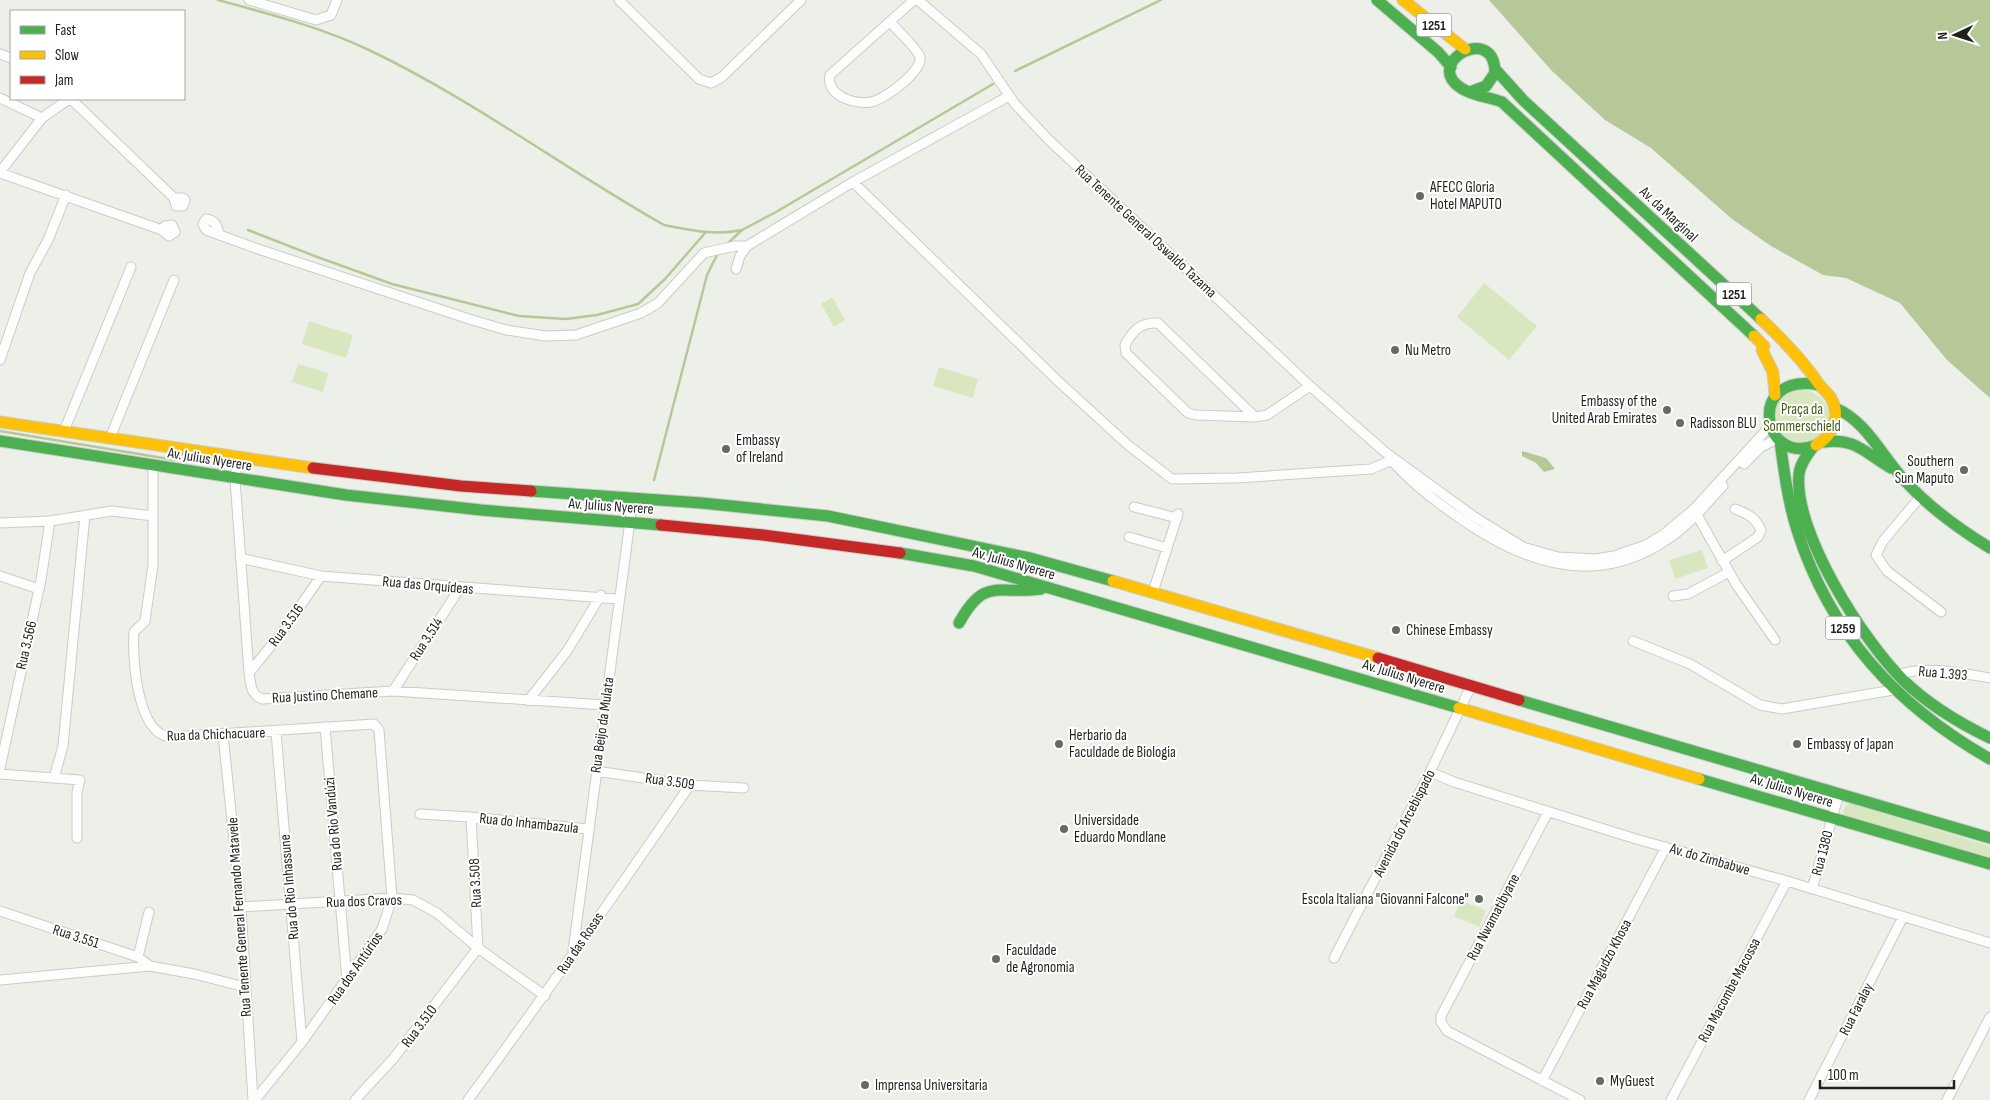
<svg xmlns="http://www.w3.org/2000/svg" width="1990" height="1100" font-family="'Sofia Sans Condensed',sans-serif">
<rect width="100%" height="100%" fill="#edf0e8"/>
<path fill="#d9e7c0" d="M1484 283 1537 326 1509 360 1457 317Z
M832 297 845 320 834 327 821 304Z
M309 321 353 335 346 358 302 344Z
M298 364 328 373 323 392 292 382Z
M939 367 978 379 973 398 933 386Z
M1775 417a27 27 0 1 1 54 0a27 27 0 1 1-54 0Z
M1702 550 1708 568 1675 579 1669 560Z
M1851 804 1990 846V858L1845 816 1843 811 1846 805Z
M1461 900 1486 911 1479 927 1454 916Z"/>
<path fill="#b6c798" d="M1489 0H1990V398L1947 360 1900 303 1846 278 1823 275 1771 246 1732 219 1651 148 1605 120 1552 71Z
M1522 451 1546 458 1555 469 1544 472 1536 463 1522 456Z"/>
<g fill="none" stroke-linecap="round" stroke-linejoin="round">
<path stroke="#b6c798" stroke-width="2.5" d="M218 0C269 14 321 27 369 50 472 99 565 169 664 225 691 230 715 236 742 230
M1015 71 1161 0
M248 230 312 255 392 284 519 316 566 319 597 315 638 304 665 279 705 233
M727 244 742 230 776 212 993 84
M0 431 175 460
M654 480 707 275 718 253"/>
<defs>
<path id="street" d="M249 0 316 20 331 15 337 0
M619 0 699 79 711 83 722 77 801 0
M918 0 981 54 1015 104 1048 139 1310 386 1385 452 1473 516 1523 547 1558 557 1596 559 1614 556 1646 545 1663 535 1694 509 1770 426
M890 22C897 30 917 48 920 57 923 71 884 100 871 102 854 105 825 95 830 75L914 0
M0 54 11 58
M1009 96 853 182 1058 381 1128 445 1172 479 1237 478 1371 469 1392 460
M0 98 42 118
M71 99 174 198 176 206H183L185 200 183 198H174
M0 172 42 118 69 99
M0 173 162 230 169 236 175 232 172 225 165 226 162 230
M219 235C218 226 215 220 206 219L203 224 206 230 258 249 469 319 506 330 545 336 576 335 641 313 658 303 704 253 735 246H747
M736 269 740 256 747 246 853 182
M0 360 30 273 48 240 66 195
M1255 417 1158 323C1141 322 1133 330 1125 345L1126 353 1188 413 1196 415 1255 417 1267 415 1310 386
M64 431 131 267
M110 438 174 280
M238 457 235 479 249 673C251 684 250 694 262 699L393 691 605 705
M1393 462C1410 481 1432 499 1454 514 1518 560 1591 590 1665 541 1688 527 1705 505 1723 486
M1744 464 1761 447 1777 439
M153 465V565L145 621 134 632C132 658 137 734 170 737L374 724 379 730 392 898 382 929 302 1042 255 1100
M1921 496 1883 541 1876 555 1887 571 1941 612
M1134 507 1177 518
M1697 515 1736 584 1775 640
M0 523 50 521 112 511 153 516
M1129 537 1167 548
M240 558 321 576 618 599
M1722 561 1758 537 1761 530C1755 517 1748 514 1735 509
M0 576 39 589
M1153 592 1178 514
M1673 596 1688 594 1729 572
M1633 641 1690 664 1760 705 1782 709 1893 690
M249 673 283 631 321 576
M1897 675C1926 665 1960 673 1990 678
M393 691 460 588
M528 701 567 651 601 595
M325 727 347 980
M276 732 302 1042
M223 735 241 907 253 1100
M0 768 41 580 50 521
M596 771 690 785 744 788
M1430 772 1454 782 1636 839 1787 881 1990 943
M0 774 80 780 77 792V838
M54 778 63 746 85 515
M1548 812 1441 1016V1022L1447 1031 1580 1100
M420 814 471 817 588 829
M1812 889 1839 794
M241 907 392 898 413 900 437 913 478 948 545 996
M0 911 138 957 150 966
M573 951 633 498
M138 957 149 912
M1334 958 1430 772 1471 686
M0 980 150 966 194 974 245 987
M1542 1081 1666 847
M355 1100 393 1059 478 948 471 817
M468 1100C544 997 617 891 690 785
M1671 1100 1787 881
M1809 1100 1903 917
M1947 1100 1990 1017"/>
<path id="fast" d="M1377 0 1438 52 1451 67
M1495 69 1523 100 1761 319
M1470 92 1486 86 1495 73C1495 22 1422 63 1461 88 1473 96 1489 97 1502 102L1754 336
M1835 408C1867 421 1882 457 1906 482 1930 508 1959 529 1990 548
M0 441 346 495 481 510 661 525
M1780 441C1784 471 1788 502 1797 530 1830 634 1897 706 1990 759
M1824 442C1855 437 1866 454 1891 468
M1816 445C1762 468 1745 371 1819 385
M1813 447C1807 455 1800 464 1799 474 1793 532 1864 642 1904 681 1929 705 1959 723 1990 738
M531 491 702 503 828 516 1030 558 1113 581
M900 553 974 566 1459 708
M959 623C985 576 997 595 1041 589
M1519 700 1990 838
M1699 779 1990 864"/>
<path id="slow" d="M1403 0 1465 49
M1761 319C1781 338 1800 357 1816 380 1820 387 1827 392 1831 398 1841 416 1833 436 1816 445
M1754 336 1764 346 1762 350 1773 372 1775 395
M0 422 313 468
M1113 581 1378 658
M1459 708 1699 779"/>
<path id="jam" d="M313 468 461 486 531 491
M661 525 763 535 900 553
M1378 658 1519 700"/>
</defs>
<use href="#street" stroke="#cbccc7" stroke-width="11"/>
<use href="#fast" stroke="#cbccc7" stroke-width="13"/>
<use href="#slow" stroke="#cbccc7" stroke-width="13"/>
<use href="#jam" stroke="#cbccc7" stroke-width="13"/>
<use href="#street" stroke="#fcfdfc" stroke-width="9"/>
<use href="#fast" stroke="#4caf50" stroke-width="11"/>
<use href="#slow" stroke="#ffc107" stroke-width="11"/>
<use href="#jam" stroke="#c62828" stroke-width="11"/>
</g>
<g fill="#676963" stroke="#fff" stroke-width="2">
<circle cx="1420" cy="196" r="5"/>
<circle cx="1395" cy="350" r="5"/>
<circle cx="1667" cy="410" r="5"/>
<circle cx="1680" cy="423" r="5"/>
<circle cx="726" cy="449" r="5"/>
<circle cx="1964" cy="470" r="5"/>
<circle cx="1396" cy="630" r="5"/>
<circle cx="1059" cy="744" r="5"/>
<circle cx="1797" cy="744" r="5"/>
<circle cx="1064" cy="829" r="5"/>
<circle cx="1479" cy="899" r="5"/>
<circle cx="996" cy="959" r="5"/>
<circle cx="1600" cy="1081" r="5"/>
<circle cx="865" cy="1085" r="5"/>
</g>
<g text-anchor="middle" stroke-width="4" stroke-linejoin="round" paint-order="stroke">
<g fill="#fff" stroke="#62645f" stroke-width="1">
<rect x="1416.5" y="13.5" width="35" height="23" rx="4"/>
<rect x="1716.5" y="282.5" width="35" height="23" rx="4"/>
<rect x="1825.5" y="616.5" width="35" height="23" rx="4"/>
</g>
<g font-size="14" font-weight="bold" fill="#1f211b">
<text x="1434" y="30">1251</text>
<text x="1734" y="299">1251</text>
<text x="1843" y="633">1259</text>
</g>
<g font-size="15" fill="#1f211b" stroke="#fff" text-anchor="start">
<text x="1430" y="192">AFECC Gloria<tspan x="1430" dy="17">Hotel MAPUTO</tspan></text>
<text x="1405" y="355">Nu Metro</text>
<text x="1657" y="406" text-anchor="end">Embassy of the<tspan x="1657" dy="17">United Arab Emirates</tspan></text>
<text x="1690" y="428">Radisson BLU</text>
<text x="736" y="445">Embassy<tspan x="736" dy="17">of Ireland</tspan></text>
<text x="1954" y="466" text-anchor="end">Southern<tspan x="1954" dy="17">Sun Maputo</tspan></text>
<text x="1406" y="635">Chinese Embassy</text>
<text x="1069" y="740">Herbario da<tspan x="1069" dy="17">Faculdade de Biologia</tspan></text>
<text x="1807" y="749">Embassy of Japan</text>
<text x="1074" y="825">Universidade<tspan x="1074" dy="17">Eduardo Mondlane</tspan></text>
<text x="1469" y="904" text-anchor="end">Escola Italiana "Giovanni Falcone"</text>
<text x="1006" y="955">Faculdade<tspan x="1006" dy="17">de Agronomia</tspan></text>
<text x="1610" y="1086">MyGuest</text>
<text x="875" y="1090">Imprensa Universitaria</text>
</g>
<g font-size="15" fill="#1f211b" stroke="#fff">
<text transform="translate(1669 214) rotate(43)" y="5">Av. da Marginal</text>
<text transform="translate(1146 231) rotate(43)" y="5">Rua Tenente General Oswaldo Tazama</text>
<text transform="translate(210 459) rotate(9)" y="5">Av. Julius Nyerere</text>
<text transform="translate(611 506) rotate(4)" y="5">Av. Julius Nyerere</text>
<text transform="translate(1014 563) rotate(16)" y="5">Av. Julius Nyerere</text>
<text transform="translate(428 585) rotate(5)" y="5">Rua das Orquídeas</text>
<text transform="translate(286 625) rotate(-54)" y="5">Rua 3.516</text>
<text transform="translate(426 639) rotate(-57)" y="5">Rua 3.514</text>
<text transform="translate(26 645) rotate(-77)" y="5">Rua 3.566</text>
<text transform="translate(1943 673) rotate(5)" y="5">Rua 1.393</text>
<text transform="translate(1404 676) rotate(17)" y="5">Av. Julius Nyerere</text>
<text transform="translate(325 695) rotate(-3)" y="5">Rua Justino Chemane</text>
<text transform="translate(602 725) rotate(-82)" y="5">Rua Beijo da Mulata</text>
<text transform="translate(216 734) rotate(-2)" y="5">Rua da Chichacuare</text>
<text transform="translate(670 781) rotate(8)" y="5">Rua 3.509</text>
<text transform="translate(1792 790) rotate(17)" y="5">Av. Julius Nyerere</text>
<text transform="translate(529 823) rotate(6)" y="5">Rua do Inhambazula</text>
<text transform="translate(1404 823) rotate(-63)" y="5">Avenida do Arcebispado</text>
<text transform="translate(333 824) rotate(-95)" y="5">Rua do Rio Vandúzi</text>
<text transform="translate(1822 853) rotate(-75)" y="5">Rua 1380</text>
<text transform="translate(1710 859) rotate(16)" y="5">Av. do Zimbabwe</text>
<text transform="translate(475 883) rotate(-93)" y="5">Rua 3.508</text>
<text transform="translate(289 887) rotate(-95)" y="5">Rua do Rio Inhassune</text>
<text transform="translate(364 901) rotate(-2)" y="5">Rua dos Cravos</text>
<text transform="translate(239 917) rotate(-94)" y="5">Rua Tenente General Fernando Matavele</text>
<text transform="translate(1493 917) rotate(-62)" y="5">Rua Nwamatibyane</text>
<text transform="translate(76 936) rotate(18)" y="5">Rua 3.551</text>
<text transform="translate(580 943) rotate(-56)" y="5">Rua das Rosas</text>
<text transform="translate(1604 964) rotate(-62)" y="5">Rua Magudzo Khosa</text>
<text transform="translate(355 968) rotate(-55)" y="5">Rua dos Antúrios</text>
<text transform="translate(1729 990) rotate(-62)" y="5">Rua Macombe Macossa</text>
<text transform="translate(1856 1009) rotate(-63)" y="5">Rua Faralay</text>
<text transform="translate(419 1026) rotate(-53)" y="5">Rua 3.510</text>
</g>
<g font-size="15" fill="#455915" stroke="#fff">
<text x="1802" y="414">Praça da<tspan x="1802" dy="17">Sommerschield</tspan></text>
</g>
</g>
<rect x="10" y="10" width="175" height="90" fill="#ffffff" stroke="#a5a6a4"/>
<rect x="20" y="26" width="25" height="8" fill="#4caf50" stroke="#a5a6a4"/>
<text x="55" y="35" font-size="15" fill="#1f211b">Fast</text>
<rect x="20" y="51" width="25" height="8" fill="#ffc107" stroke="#a5a6a4"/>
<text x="55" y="60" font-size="15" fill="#1f211b">Slow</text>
<rect x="20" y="76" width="25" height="8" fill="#c62828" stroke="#a5a6a4"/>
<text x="55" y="85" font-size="15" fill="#1f211b">Jam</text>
<g transform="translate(1955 35) rotate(266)" stroke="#ffffff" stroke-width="4" paint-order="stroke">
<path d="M0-4L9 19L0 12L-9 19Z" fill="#1f211b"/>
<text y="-8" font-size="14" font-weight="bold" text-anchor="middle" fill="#1f211b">N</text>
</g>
<path d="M1820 1080v8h134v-8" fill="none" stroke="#1f211b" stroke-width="2.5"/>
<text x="1828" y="1080" font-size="15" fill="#1f211b" stroke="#ffffff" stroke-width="4" paint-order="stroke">100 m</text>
</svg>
